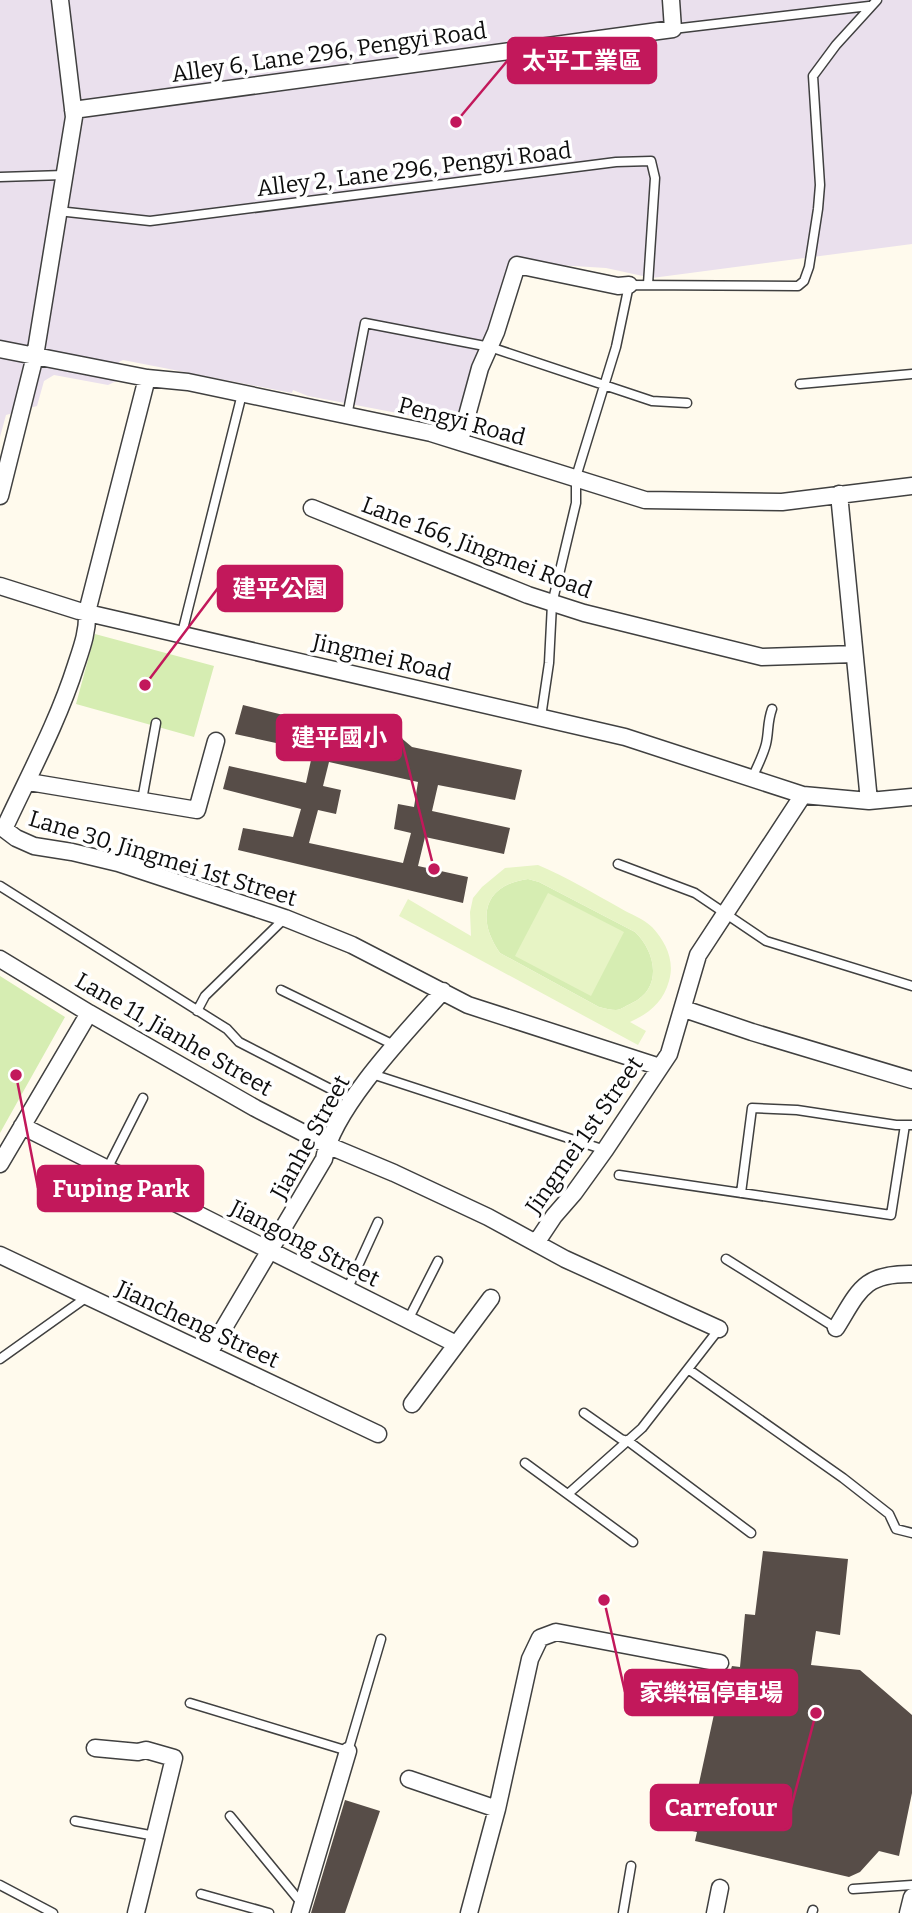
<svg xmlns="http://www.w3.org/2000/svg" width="912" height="1913" font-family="Bitter,'Noto Sans TC',serif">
<rect width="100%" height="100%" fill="#fffaed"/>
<path fill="#eae0ed" d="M0 0H912V244L652 278 606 268 524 263 471 427 308 396 293 390 292 393 123 360 119 362 125 377 108 385 54 375 44 381 37 406 6 415 0 437Z"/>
<path fill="#d6edb2" d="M95 634 214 666 194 737 76 704Z
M528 879 539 882 635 932C656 952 663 988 632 1003 627 1005 621 1010 616 1010 611 1010 604 1008 599 1007L500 953C476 919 483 885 528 879Z
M0 976 65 1017 0 1133Z"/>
<path fill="#e7f4c5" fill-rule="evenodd" d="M538 865C567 877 593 893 620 908 630 914 644 919 652 927 666 942 675 961 669 981 663 1002 650 1013 630 1022L646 1031 638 1045 399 916 408 899 471 936 470 912 473 898 482 887 505 868ZM528 879 539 882 635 932C656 952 663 988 632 1003 627 1005 621 1010 616 1010 611 1010 604 1008 599 1007L500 953C476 919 483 885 528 879Z
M548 893 624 932 591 996 515 956Z"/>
<path fill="#574d48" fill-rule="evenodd" d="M243 705 356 733 369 728H382L393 731 412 747 522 770 515 800 438 785 432 811 510 828 504 854 425 837 418 866 468 877 463 903 238 850 243 828 293 837 301 809 223 789 229 766 306 783 313 751 235 734ZM329 762 418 782 414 807 398 804 394 829 411 833 403 863 309 843 318 810 336 814 341 790 323 786Z
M763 1551 848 1559 840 1635 816 1631 811 1665 860 1670 912 1715V1793L899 1856 879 1851 860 1872 849 1877 695 1841 697 1832 688 1830 692 1813 666 1807 669 1792 696 1797 723 1673 731 1669 732 1666 740 1667 745 1614 755 1615Z
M345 1800 380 1811 345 1913H311Z"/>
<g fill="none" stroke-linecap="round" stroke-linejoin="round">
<defs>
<path id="service" d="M673 29 869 6
M0 177 64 175
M58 211 150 221 616 162 651 161 655 178 648 284
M800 384 912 374
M347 416 365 323 490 347 652 401 687 403
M182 633 242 394
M541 717 549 663 552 604 576 503V477L616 347 629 285 798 286 804 281 809 267 818 209 820 185 813 76 836 45 877 0
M752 778C757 767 763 756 766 744 769 731 767 723 772 709
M142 800 156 723
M618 864 695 893 766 941 912 986
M0 886 227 1029 239 1042 352 1100
M281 990 394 1045
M197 1011 205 996 285 918
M372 1074 605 1150
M107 1169 143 1098
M619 1175 891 1215 905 1125
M741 1193 752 1108 797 1110 896 1125H912
M726 1259 836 1328
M347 1290 378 1222
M408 1320 438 1261
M0 1359 87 1297
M688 1369 843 1478 889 1514 896 1529 912 1533
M584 1413 621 1439 628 1441 751 1533
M525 1463 633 1542
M568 1494 642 1428 719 1329
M190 1703 348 1751 381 1639
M230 1816 303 1905
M75 1821 155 1836
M0 1885 53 1913
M853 1889 912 1885
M201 1894 269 1913
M623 1913 631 1866
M812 1913 813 1910"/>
<path id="minor" d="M73 110 673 29 671 0
M0 349 147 378 188 382 431 433 645 500 782 502 912 486
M147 378 87 612C88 631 82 647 76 665 58 722 29 775 4 829L16 838 34 846 72 852 118 863 285 918 352 945 468 1005 660 1067
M460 441 480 368 496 332 517 265 618 286 629 285
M839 494 869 801
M0 496 35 356 74 117 60 0
M312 508 528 595 584 613 762 657 854 654
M0 586 79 611 625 737 803 795 869 801 912 797
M29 782 197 810 216 741
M0 959 89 1013 255 1108 327 1145 394 1173 488 1217 565 1259 719 1329
M684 1009 752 1032 912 1080
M22 1126 456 1344
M0 1164 89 1013
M536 1243 554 1216 574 1193 605 1150 669 1054 698 955 803 795
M0 1255 378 1434
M836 1328C859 1291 863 1273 912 1274
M209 1353 324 1159C332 1109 409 1029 443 991
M412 1404 491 1298
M95 1748 138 1752 146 1750 174 1758 136 1913
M409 1779 497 1809
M300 1913 348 1751
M469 1913 497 1809 530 1659 540 1638 556 1632 720 1663
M715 1913 720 1888
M908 1913 912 1897"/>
</defs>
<use href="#service" stroke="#404040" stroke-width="11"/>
<use href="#minor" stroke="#404040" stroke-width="19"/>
<use href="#service" stroke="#fff" stroke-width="8"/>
<use href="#minor" stroke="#fff" stroke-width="16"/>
</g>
<g text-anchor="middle" stroke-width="7" stroke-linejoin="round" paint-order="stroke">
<g font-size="23" fill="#0d0d0d" stroke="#fff">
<text transform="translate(329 52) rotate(-8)" y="8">Alley 6, Lane 296, Pengyi Road</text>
<text transform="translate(414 169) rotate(-7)" y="8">Alley 2, Lane 296, Pengyi Road</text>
<text transform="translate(462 421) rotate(15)" y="8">Pengyi Road</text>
<text transform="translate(477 547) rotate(21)" y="8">Lane 166, Jingmei Road</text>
<text transform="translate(382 657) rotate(13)" y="8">Jingmei Road</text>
<text transform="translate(163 858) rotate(17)" y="8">Lane 30, Jingmei 1st Street</text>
<text transform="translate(174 1034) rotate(30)" y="8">Lane 11, Jianhe Street</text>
<text transform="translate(584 1135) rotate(-55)" y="8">Jingmei 1st Street</text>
<text transform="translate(310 1137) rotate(-61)" y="8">Jianhe Street</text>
<text transform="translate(305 1243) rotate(27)" y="8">Jiangong Street</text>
<text transform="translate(198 1324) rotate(25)" y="8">Jiancheng Street</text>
</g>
</g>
<path fill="none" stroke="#c2185b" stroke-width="2.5" d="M456 122L508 60M145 685L218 588M434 869L401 738M16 1075L38 1188M604 1600L625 1692M816 1713L791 1808"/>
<g fill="#c2185b" stroke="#fff" stroke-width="2.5">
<circle cx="456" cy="122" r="7"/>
<circle cx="145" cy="685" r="7"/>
<circle cx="434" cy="869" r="7"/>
<circle cx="16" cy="1075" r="7"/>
<circle cx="604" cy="1600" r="7"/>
<circle cx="816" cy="1713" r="7"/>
</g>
<g fill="#c2185b" stroke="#c2185b" stroke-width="2.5">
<rect x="508" y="38" width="148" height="45" rx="7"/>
<rect x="218" y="566" width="124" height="45" rx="7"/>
<rect x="277" y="715" width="124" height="45" rx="7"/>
<rect x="38" y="1166" width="165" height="45" rx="7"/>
<rect x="625" y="1670" width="172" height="45" rx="7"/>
<rect x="651" y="1785" width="140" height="45" rx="7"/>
</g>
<g font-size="24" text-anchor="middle" font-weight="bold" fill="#fff">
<text x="582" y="69">太平工業區</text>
<text x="280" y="597">建平公園</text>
<text x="339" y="746">建平國小</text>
<text x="121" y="1197">Fuping Park</text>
<text x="711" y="1701">家樂福停車場</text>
<text x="721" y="1816">Carrefour</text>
</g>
</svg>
